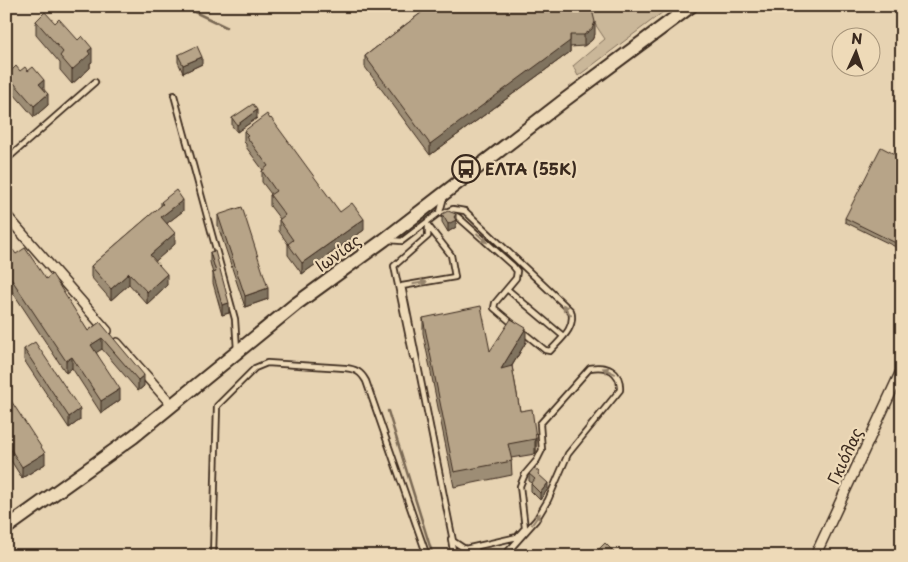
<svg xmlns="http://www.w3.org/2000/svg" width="908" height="562" font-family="'Playpen Sans',sans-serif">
<rect width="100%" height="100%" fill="#e7d3b2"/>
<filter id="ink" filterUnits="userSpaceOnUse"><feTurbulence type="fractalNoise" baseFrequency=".02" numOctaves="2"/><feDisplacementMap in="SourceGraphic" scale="10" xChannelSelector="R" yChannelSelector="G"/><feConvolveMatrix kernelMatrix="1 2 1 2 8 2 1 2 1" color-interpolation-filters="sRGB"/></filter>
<g filter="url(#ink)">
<path fill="#cab799" stroke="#82705c" d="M583 6H671L578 76 573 66 605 39Z"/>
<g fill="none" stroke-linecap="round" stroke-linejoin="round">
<path stroke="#796753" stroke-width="2.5" d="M182 6 226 27
M388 411 433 556"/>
<defs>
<path id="lane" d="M174 95 235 319 237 350
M6 160 95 82
M440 212 442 214H452L458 217 513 266 517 271 516 278 495 303 494 308 513 324
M444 213 453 209 465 211 571 311C576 328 561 339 550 351L545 350 523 332
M426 223 451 255 455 277 402 286 453 541 465 549 517 537 525 528 520 486 525 474 537 460 542 450 540 424 590 368C607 365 621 371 620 390L568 454 548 500 536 520 504 556
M388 240 402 241 440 212 444 197
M507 289 563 336
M413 357 394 266 428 236V226
M451 539 454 556
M476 548 477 556
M213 556 217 406 255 368 267 363 345 368C356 369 361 372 366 381L427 556"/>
<path id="street" d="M6 215 107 331
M117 343 172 405
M815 556 902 369"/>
<path id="secondary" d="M6 528 133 437 296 304 384 240 566 99 691 6"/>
</defs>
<use href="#lane" stroke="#3b2a1e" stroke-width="8"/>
<use href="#street" stroke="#3b2a1e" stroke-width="12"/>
<use href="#secondary" stroke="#3b2a1e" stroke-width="16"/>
<use href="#lane" stroke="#eedab8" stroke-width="4.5"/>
<use href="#street" stroke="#eedab8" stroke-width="9"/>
<use href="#secondary" stroke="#eedab8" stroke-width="12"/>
</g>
<path fill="#9d8d75" stroke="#3b2a1e" d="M430 6 595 34 592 40 584 46 570 47V52L430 155 365 67V56Z
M36 21 92 62 90 63V68L72 84 60 70V63L36 35Z
M178 55 202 64 183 73 178 62Z
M20 71 44 90 48 105 34 117 7 86V75Z
M232 118H257L237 132 232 126Z
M244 131 340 212 364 230 302 274 288 255V244L279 231V220L280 219 270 206V195L271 194 262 182V171L263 170 246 147V144L244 142Z
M902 158V250L845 222V218Z
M161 202 183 211 167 223 175 244 155 261 167 285 147 304 129 284 111 300 91 277V266L161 206Z
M442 214 456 221V227L448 232 442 222Z
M218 215 268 299 245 307 218 226Z
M210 252 229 313 222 315 213 283V274L210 262Z
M8 254H16L46 279 88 331 100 322 144 386 138 391 102 349 96 352 120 400 101 413 72 368 66 373 6 282V260L8 259Z
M423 318 490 351 526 342 512 366 520 411 536 438V452L535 454 511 458 512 475 454 487 423 333Z
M24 349 80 420 69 428 24 360Z
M6 393 45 464 22 478 6 453Z
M529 474 539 475 548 489 540 500 531 491V484L532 483 529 481Z"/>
<path fill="#80735f" stroke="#3b2a1e" d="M595 22V34L592 40 584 46V35Z
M570 35V52L430 155V144Z
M92 48V62L90 63V68L72 84V70L88 51Z
M202 57V64L183 73V65Z
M44 80V91L39 84Z
M48 94V105L34 117V106Z
M257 110V118L237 132V125Z
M183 200V211L161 228V217Z
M456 214V227L448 232V224Z
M364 219V230L302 274V263Z
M175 233V244L150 266V255Z
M129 273V284L111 300V289Z
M167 274V285L147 304V292Z
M268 288V299L245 307V296Z
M229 303V313L222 315V305Z
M526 328V342L501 384V369Z
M102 338V349L91 356V345Z
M72 357V368L66 373V361Z
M144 375V386L138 391V380Z
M120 389V400L101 413V401Z
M80 409V420L69 428V417Z
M536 438V452L535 454V439Z
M45 453V464L22 478V467Z
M548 483V489L540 500V493Z"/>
<path fill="#b7a488" stroke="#3b2a1e" d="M430 6H587L592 10 595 22 592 29 584 35H570V41L430 144 365 56Z
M45 12 55 23 59 19 78 40 82 36 92 48 88 51 90 54 72 70 60 56 63 52 36 21Z
M197 46 202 57 183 65 178 55Z
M16 66 20 71 25 67 28 71 33 67 44 80 39 84 48 94 34 106 7 75Z
M253 104 257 110 237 125 232 118Z
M267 114 270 119 271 118 340 212 352 203 364 219 302 263 288 244 293 240 279 220 285 215 270 195 276 191 262 171 268 166 246 136 248 135 244 131Z
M881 147 902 158V246L845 218Z
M176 190 183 200 161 217 175 233 150 255 167 274 147 292 129 273 111 289 91 266 163 204 161 202Z
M242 207 268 288 245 296 218 215Z
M448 211 456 214 454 217 456 220 448 224 442 214Z
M25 248 46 279 52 274 88 331 100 322 144 375 138 380 102 338 91 345 120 389 101 401 72 357 66 361 6 271V260L10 258 8 254 13 250 16 254Z
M215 251 229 303 222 305 213 273 216 272 210 252Z
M481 306 490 351 511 319 526 328 501 369 512 366 520 411 532 409 536 438 535 439 508 444 512 461 454 472 423 318Z
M35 342 80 409 69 417 24 349Z
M6 393 45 453 22 467 6 442Z
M534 468 539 472 538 474 548 483 540 493 531 484 535 479 529 474Z
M605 543 618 556H592Z"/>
<defs><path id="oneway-solid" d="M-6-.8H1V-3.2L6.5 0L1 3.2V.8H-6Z" transform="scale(1.25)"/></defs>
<g fill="#94826b">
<use href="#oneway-solid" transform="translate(482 238) rotate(42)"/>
<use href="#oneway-solid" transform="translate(420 283) rotate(-9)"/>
<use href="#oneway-solid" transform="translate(567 310) rotate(-127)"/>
<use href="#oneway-solid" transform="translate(609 371) rotate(-155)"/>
<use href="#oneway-solid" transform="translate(536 519) rotate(-54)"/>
</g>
</g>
<defs>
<symbol id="bus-ring" viewBox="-11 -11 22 22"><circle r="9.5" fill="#eedab8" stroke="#3b2a1e" stroke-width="1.5"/><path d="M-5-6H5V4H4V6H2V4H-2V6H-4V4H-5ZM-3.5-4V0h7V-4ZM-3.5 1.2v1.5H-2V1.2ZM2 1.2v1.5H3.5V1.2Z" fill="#3b2a1e"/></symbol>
</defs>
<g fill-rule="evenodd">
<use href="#bus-ring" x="450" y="153" width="32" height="32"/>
</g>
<g text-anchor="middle" stroke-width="4.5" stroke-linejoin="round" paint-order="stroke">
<g font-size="16" font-weight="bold" fill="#3b2a1e" stroke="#eedab8" text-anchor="start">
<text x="485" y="175">ΕΛΤΑ (55Κ)</text>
</g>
<g font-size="16" fill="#3b2a1e" stroke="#eedab8">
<text transform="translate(338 253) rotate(-36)" y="6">Ιωνίας</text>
<text transform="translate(845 456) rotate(-65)" y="6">Γκιόλας</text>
</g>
</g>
<rect width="908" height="562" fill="none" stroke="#eedab8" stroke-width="25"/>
<rect x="12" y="12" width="883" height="537" fill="none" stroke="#3b2a1e" stroke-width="2" filter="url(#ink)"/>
<g transform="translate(856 52) rotate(3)"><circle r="24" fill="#eedab8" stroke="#a6947a"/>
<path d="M0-4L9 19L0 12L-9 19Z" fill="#3b2a1e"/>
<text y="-8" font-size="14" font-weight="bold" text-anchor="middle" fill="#3b2a1e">N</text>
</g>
</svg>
